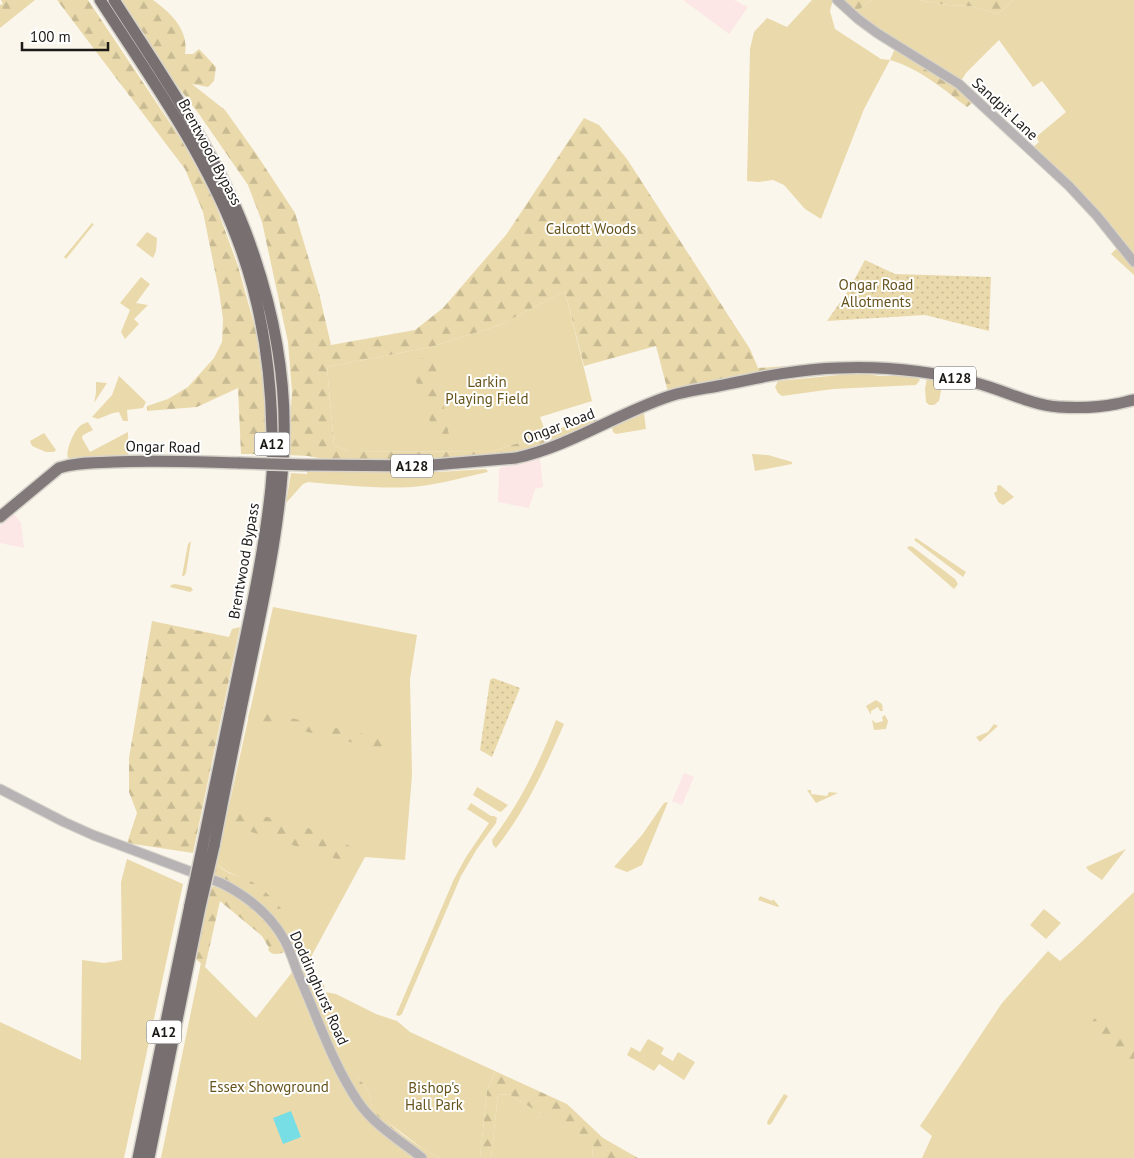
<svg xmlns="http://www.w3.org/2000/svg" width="1134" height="1158" font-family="'PT Sans',sans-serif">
<defs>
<pattern id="forest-firs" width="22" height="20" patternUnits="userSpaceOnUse" patternTransform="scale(1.25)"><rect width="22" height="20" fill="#ead9aa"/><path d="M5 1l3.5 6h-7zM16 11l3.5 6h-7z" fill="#c8ba92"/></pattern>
<pattern id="garden-dots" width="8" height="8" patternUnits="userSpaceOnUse" patternTransform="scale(1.25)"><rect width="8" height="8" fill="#ead9aa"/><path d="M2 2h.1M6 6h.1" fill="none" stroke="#c8ba92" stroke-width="1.8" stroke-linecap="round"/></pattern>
</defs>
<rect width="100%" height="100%" fill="#faf6ec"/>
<path fill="#fce6e6" d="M683 0H734L748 7 729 34Z
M540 458 543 487 535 489 529 508 498 502 499 468Z
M13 513 21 523 24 548 0 543V525Z
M684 773 694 777 682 805 672 801Z"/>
<path fill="#ead9aa" d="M812 0H833L830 11 835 29 881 59 890 60 864 109 821 219 805 209 784 185 773 180 759 182 747 181 750 49 754 32 767 18 787 27Z
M872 0H918L948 5 970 6 998 14 1013 0H1134V275L1111 254 1120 245 1029 151 1039 142 1036 137 1066 112 1042 81 1033 87 999 40 966 73 959 84 853 14Z
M92 223 94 224 66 259 64 257Z
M147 232 157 238 156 251 153 258 136 245Z
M141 277 150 284 136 303 148 305 134 319 139 324 125 339 121 332 130 310 120 303Z
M565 291 592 401 540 417 546 434 490 452 348 451 334 445 327 367 431 347 500 325Z
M860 373 880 376H917L920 380 916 385 833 389 782 396 778 393 775 387 778 381Z
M119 376 146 402 143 408 127 410 128 421H123L119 412 113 413 98 419 92 417 112 395Z
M927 378 943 381 939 401 934 405H929L926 402 925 389Z
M96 382 107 383 94 403 96 393Z
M642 412 644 413 646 429 616 434 613 432 612 427Z
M88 422 93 430 83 435 82 438 90 452 128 432V456L68 458C65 451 74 431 80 426 82 424 85 423 88 422Z
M44 433 56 450 54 452H46L32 446 30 441Z
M752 454 768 455 792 462V464L755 471Z
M486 469 488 472C463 477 438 485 412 487 378 489 343 485 308 482L303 484 286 503 291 473 307 474V470L439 472Z
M1000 485 1014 497 1003 505 998 502 994 493 997 491V486Z
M916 538 966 572 963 577 914 540Z
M191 541 186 573 184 576H182L188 544Z
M909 546 913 547 955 579 958 584 954 589 907 548Z
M175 584 191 587 193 590 190 592 170 587 171 585Z
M273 607 417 635 410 679 412 775 405 860 365 857 304 970 324 985 325 992 336 994 376 1014 397 1021 410 1032 495 1071 487 1091 480 1158H439L422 1148 382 1118 371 1104C372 1093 364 1085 358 1077L349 1087 422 1158H161L201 963 256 1018 293 971 298 974 304 970 301 966 306 955 304 947 288 918 250 881 228 872 216 864Z
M876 700 882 704 883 711H880L878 707 871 711V715L866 706Z
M885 715 888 721 886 729 874 730 872 720 876 723 883 721 882 717Z
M556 720 564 724C545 768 526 810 496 848L493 845 492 840C520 803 539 764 556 720Z
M994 724 998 726 980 742 976 737 988 732Z
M477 787 508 805 501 812 498 811 473 795Z
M807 790H811V794L827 796 829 792 838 793 816 803Z
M668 802 642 865 627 872 614 867 642 835 664 803Z
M471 803 491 816H494L497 818 496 823 477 849 461 876 402 1014 399 1016 396 1015 454 879 466 857 489 823 467 809Z
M1126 849 1102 880 1089 871 1086 867Z
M127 859 183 884 124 1158H0V1022L81 1060 82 960 104 963 122 960 121 882Z
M1134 892V1158H922L932 1136 920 1126 1002 1003 1048 951 1060 961 1075 948Z
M760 896 772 901 773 899 779 906 778 907 758 900Z
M1044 909 1061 923 1046 939 1030 925Z
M648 1039 664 1048 661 1054 673 1061 678 1052 695 1062 684 1080 659 1064 654 1071 627 1055 631 1047 640 1052Z
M498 1094 510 1095 591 1143 593 1147 592 1158H491Z
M784 1094 788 1096 771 1124 768 1125 767 1123 768 1120Z"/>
<path fill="url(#forest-firs)" d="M1 0H35L0 28V5L3 4Z
M57 0H88L182 141 212 195 238 266 256 331 265 398 266 454H241L238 388 197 407 147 411V406L168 399 188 387 214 358 222 342 223 319 219 291 203 212 185 169Z
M120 0H153C171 13 189 30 185 54H193L199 49 216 67 214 81 208 87 192 84 225 110 257 155 295 213 319 293 331 345 415 330 443 308 506 235 584 118 599 125 627 159 750 349 758 368 802 365V367L669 396 656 346 584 366 565 291 500 325 431 347 327 367 334 445 348 451 490 452 546 434 595 415 597 421C563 436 529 451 492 456 468 459 443 460 419 462L414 460 335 461 308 456 288 455 292 392 288 342 262 222 248 185 199 114 166 71Z
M837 0H872L853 14Z
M918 0H1013L998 14 970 6 948 5Z
M896 46 976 100 967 107C942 88 920 69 890 60Z
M432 356 439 379 451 447 439 448 415 378 416 360Z
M152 621 229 637 232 629 240 627 193 853 127 843 137 813 129 792V758Z
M250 709 391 740 393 743V748L389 751 248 718Z
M228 813C246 815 265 816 283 820 308 826 332 838 356 849V856L353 862H346L226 824Z
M216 864C220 867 224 870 229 873 236 876 244 877 251 881 276 897 298 927 306 955L301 966C291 938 273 911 249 894 238 886 225 881 214 875Z
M216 885C248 902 269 919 285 952 278 954 273 956 268 950L269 948 262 936 220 901 205 967 196 959 209 896 212 887Z
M1101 1011 1115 1027 1130 1040 1134 1048V1065L1118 1054 1109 1044 1098 1038 1090 1024Z
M495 1071 567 1104 603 1138 638 1158H592L593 1147 590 1143 510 1095 498 1094 491 1158H480L487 1091Z
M358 1077C364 1085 372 1093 371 1104 389 1127 414 1144 439 1158H422L379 1125 345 1079Z"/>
<path fill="url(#garden-dots)" d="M865 260 895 274 991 277 989 331 925 315 827 321 848 291Z
M493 678 520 688 492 757 480 750 490 680Z"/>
<path fill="#77dee5" d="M291 1111 301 1137 283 1144 273 1118Z"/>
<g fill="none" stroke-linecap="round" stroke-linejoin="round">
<defs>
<path id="tertiary" d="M837 0 858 19 877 33 959 84 1069 186 1097 216 1134 262
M0 789 64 822 93 835 221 883C247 896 271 915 285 941 291 952 294 964 299 976 318 1019 333 1065 359 1103 375 1126 401 1141 422 1158"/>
<path id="primary" d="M307 465 421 466 516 458C571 446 618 413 670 396 686 391 702 389 718 386 757 378 798 369 838 368 884 366 931 371 976 383 1004 390 1030 405 1059 407 1078 408 1097 408 1116 404 1122 403 1128 401 1134 400
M0 517 59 468C77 462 95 463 113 462 155 460 198 462 240 463"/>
<path id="trunk" d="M100 0C149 76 203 151 236 236 261 300 271 366 272 433 273 451 273 469 271 487 265 545 253 602 241 659 228 721 216 782 203 844
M114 0C161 73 214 149 245 230 270 296 286 368 284 440 282 515 266 588 251 661 238 723 226 784 214 846
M138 1158 190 905
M149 1158 200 907"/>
</defs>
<use href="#tertiary" stroke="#d6d3ca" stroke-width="11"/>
<use href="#primary" stroke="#d6d3ca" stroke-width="14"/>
<use href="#trunk" stroke="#d6d3ca" stroke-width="14"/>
<use href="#tertiary" stroke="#b7b2b3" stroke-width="9"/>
<use href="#primary" stroke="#82797b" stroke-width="11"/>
<use href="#trunk" stroke="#786f71" stroke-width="11"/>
<defs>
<path id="primary-bridge" d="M240 463 307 465"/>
<path id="trunk-bridge" d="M190 905 203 844
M200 907 214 846"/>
</defs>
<use href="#primary-bridge" stroke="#d6d3ca" stroke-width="14" stroke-linecap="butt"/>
<use href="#trunk-bridge" stroke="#d6d3ca" stroke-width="14" stroke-linecap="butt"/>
<use href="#primary-bridge" stroke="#82797b" stroke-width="11"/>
<use href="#trunk-bridge" stroke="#786f71" stroke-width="11"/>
</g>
<g text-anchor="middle" stroke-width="4" stroke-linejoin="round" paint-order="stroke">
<g fill="#fff" stroke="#605f5d" stroke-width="1">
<rect x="934" y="366.5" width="42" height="23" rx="4"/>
<rect x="254.5" y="432.5" width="35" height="23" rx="4"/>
<rect x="391" y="454.5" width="42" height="23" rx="4"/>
<rect x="146.5" y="1020.5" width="35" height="23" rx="4"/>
</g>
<g font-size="14" font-weight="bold" fill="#1c1a17">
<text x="955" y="383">A128</text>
<text x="272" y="449">A12</text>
<text x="412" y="471">A128</text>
<text x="164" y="1037">A12</text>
</g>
<g font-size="15" fill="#1c1a17" stroke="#fff">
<text transform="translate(1005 109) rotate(43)" y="5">Sandpit Lane</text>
<text transform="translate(210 152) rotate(62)" y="5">Brentwood Bypass</text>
<text transform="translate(559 426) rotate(-21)" y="5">Ongar Road</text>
<text transform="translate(163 447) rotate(1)" y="5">Ongar Road</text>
<text transform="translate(244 561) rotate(-80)" y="5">Brentwood Bypass</text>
<text transform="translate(319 988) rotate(66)" y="5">Doddinghurst Road</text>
</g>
<g font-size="15" fill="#66531c" stroke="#fff">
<text x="591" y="234">Calcott Woods</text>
<text x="876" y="290">Ongar Road<tspan x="876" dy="17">Allotments</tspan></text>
<text x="487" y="387">Larkin<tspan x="487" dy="17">Playing Field</tspan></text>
<text x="269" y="1092">Essex Showground</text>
<text x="434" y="1093">Bishop's<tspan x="434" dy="17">Hall Park</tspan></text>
</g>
</g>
<path d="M22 42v8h86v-8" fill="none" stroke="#1c1a17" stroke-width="2.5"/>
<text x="30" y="42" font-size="15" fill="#1c1a17" stroke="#ffffff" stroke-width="4" paint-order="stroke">100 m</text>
</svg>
